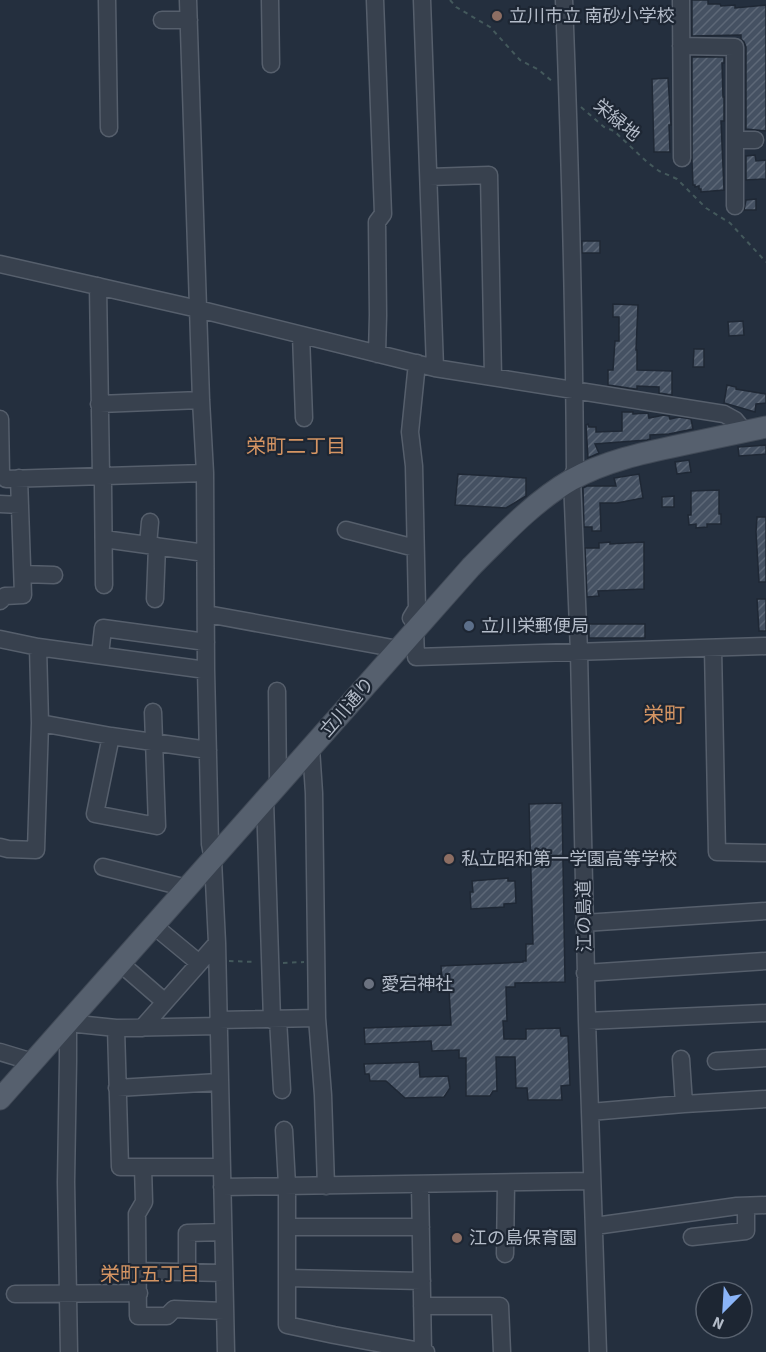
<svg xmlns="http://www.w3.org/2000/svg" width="766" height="1352" font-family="'Source Sans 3','Noto Sans JP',sans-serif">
<defs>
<pattern id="building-hatch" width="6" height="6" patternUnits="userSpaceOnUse" patternTransform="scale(1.5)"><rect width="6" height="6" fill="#455162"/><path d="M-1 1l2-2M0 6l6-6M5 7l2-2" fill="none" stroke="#5d6877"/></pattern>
</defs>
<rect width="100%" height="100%" fill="#242f3e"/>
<path fill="url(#building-hatch)" stroke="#1f2835" stroke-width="1.5" d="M692 0H708V4H720L721 6 735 5V8L766 5V131L746 129V47L744 42 741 39V35L692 36Z
M692 57H724V63H722L723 97H724V121H721L724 190 701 192V189H699V186L695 187V185H693L692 161Z
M668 78 671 125H669L670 152H654L652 79Z
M755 155 756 161 766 160V179L746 180V156Z
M756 199V210H744L746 200Z
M582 241H600V253H582Z
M613 304 638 305 636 350H637V370L672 371V395L659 393V387L637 386V389H635L608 385V370H613L615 341H619V317H613Z
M743 321 744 335 729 336 728 322Z
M694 349H704V367H693Z
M727 385 736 387V389L766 394V403L756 404 755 412 724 403Z
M622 412H633V414L648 413 649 418 664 415 669 416 670 419 679 417 691 419 693 429 669 434 650 435V439L647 440 595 444 599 453 588 458 586 425 588 424 589 427H596V432L622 431Z
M766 445V454L739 456 738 447Z
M689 460 691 472 677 474 675 462Z
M458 474 526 478V496L506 508 455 505Z
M639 474 643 498 617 503H600L601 531H592V527H584L583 488 587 486H616L614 478Z
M719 490V514H721V524H707V527L696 528V524L689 525 688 515H691V491Z
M674 496V507H662V497Z
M757 517H766V582H759L756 532Z
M610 542V544L644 542V589L598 591 599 596 587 597 585 548H599V543Z
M757 599H766V631H759Z
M589 624H645V638H589Z
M562 803 565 982 515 983V987H506L507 1021H503L504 1039H526V1029L560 1028 561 1036H568L570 1085 561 1086 562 1100H528L527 1088H516L515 1057H496L497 1091H493L490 1096H466V1058H459V1050L432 1051 431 1041 365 1044 364 1028 451 1025 449 990H443L441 966 523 962V961H526V944H533L529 804Z
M508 878V881H515L516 903 504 904V907L471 909 470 892H473L472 881Z
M419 1062 420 1077 448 1076 450 1088 444 1097 405 1098 386 1081H370L369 1074H365L364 1064Z"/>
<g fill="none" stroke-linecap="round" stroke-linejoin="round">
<defs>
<path id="minor" d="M107 0 109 128
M188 0 201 400 205 473 206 670 210 844 213 860 217 943 226 1352
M270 0 271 64
M375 0 383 214 377 222 378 315 377 354
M422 0 435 368
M564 0C570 156 574 313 575 469L572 479 579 652 587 1021 598 1352
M681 0 682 158
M162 20H189
M681 46 735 47V206
M735 140H755
M429 177 489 175 493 377
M0 264 198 309 435 368 724 414 735 420 745 432
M98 286 101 476 103 485 104 585
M301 335 304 418
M417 363 410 432 414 466 417 608 411 618 419 626
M99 404 201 400
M0 419 1 473 6 479 205 473
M0 504 20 505
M346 530 415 548
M104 539 205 553
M148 545 150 522
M23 574 54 575
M155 599 157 546
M0 601 5 596 23 595 19 478
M207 614 398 649
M415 630 416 657 766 646
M0 639 38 647 206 670
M713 648 717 852 766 853
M100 655 103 628 206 642
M277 691 278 785
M40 723 111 736 208 750
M111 736 95 814 157 826 153 712
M265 800 272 1020
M0 847 8 849 36 850 40 723 38 647
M103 867 187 888
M584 923 766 911
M153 925 199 963
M120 963 165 1002
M585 973 766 961
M317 1018 323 1095 326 1186
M278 1019 282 1090
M218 1020 317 1018 314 793 311 748
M587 1021 766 1013
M116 1028 120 1167H222
M142 1028 217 943
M0 1052 33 1062
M681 1059 684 1104
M716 1061 766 1058
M117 1088 219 1082
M590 1112 684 1104 766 1099
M284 1130 287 1185V1325L334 1335 426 1352
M143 1167 144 1202 137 1214 138 1316H167L174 1309 224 1311
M420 1185 423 1352
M222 1187 592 1181
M595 1226 737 1206 766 1205
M287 1227H421
M692 1237 746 1231V1206
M505 1254 506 1183
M138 1271 224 1273
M187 1272V1233L223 1232
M287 1278 422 1281
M15 1294 139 1293
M422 1306H500L502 1352
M69 1352 66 1182 68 1061V1023L116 1028 218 1026"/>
<path id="major" d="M0 1099 471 567C502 536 533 502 571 480 605 461 643 453 681 445 709 439 738 433 766 427"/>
</defs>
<use href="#minor" stroke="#565f6c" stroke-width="19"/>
<use href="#major" stroke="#414a57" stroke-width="23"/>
<path stroke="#44595c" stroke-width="2" stroke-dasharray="4.5 4.5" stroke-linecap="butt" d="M450 0 456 7 490 27 520 60 539 70 554 83
M581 107 604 127 614 131 647 162 659 171 677 179 706 208 730 223 766 262
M229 961 256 962
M283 963 304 962"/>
<use href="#minor" stroke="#38414e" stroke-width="16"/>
<use href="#major" stroke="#56606e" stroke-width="21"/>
</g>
<g fill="#8d6e63" stroke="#1d2633" stroke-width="2">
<circle cx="497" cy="16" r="6"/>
<circle cx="449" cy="859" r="6"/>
<circle cx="457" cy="1238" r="6"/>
</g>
<circle fill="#5c6f8a" stroke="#1d2633" stroke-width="2" cx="469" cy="626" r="6"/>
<circle fill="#6b7280" stroke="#1d2633" stroke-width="2" cx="369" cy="984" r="6"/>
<g text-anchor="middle" stroke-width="4.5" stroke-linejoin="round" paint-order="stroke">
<g font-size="18" fill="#b4bcc9" stroke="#1d2633" text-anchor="start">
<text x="509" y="22">立川市立 南砂小学校</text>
<text x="481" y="632">立川栄郵便局</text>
<text x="461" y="865">私立昭和第一学園高等学校</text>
<text x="381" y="990">愛宕神社</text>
<text x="469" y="1244">江の島保育園</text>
</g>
<g font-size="18" fill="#b4bcc9" stroke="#1d2633">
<text transform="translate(617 120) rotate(40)" y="6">栄緑地</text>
<text transform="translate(347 707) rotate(-49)" y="6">立川通り</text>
<text transform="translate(584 916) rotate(-91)" y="6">江の島道</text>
</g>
<g font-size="20" fill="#d59563" stroke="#1d2633">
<text x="296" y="453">栄町二丁目</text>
<text x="150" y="1281">栄町五丁目</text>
</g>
<g font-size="21" fill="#d59563" stroke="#1d2633">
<text x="664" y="722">栄町</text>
</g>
</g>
<g transform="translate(724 1310) rotate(204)"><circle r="28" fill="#1d2633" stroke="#59626f" stroke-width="1.5"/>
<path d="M0-4.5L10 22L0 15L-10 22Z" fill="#8ab4f8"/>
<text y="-9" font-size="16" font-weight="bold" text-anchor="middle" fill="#b4bcc9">N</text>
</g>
</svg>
